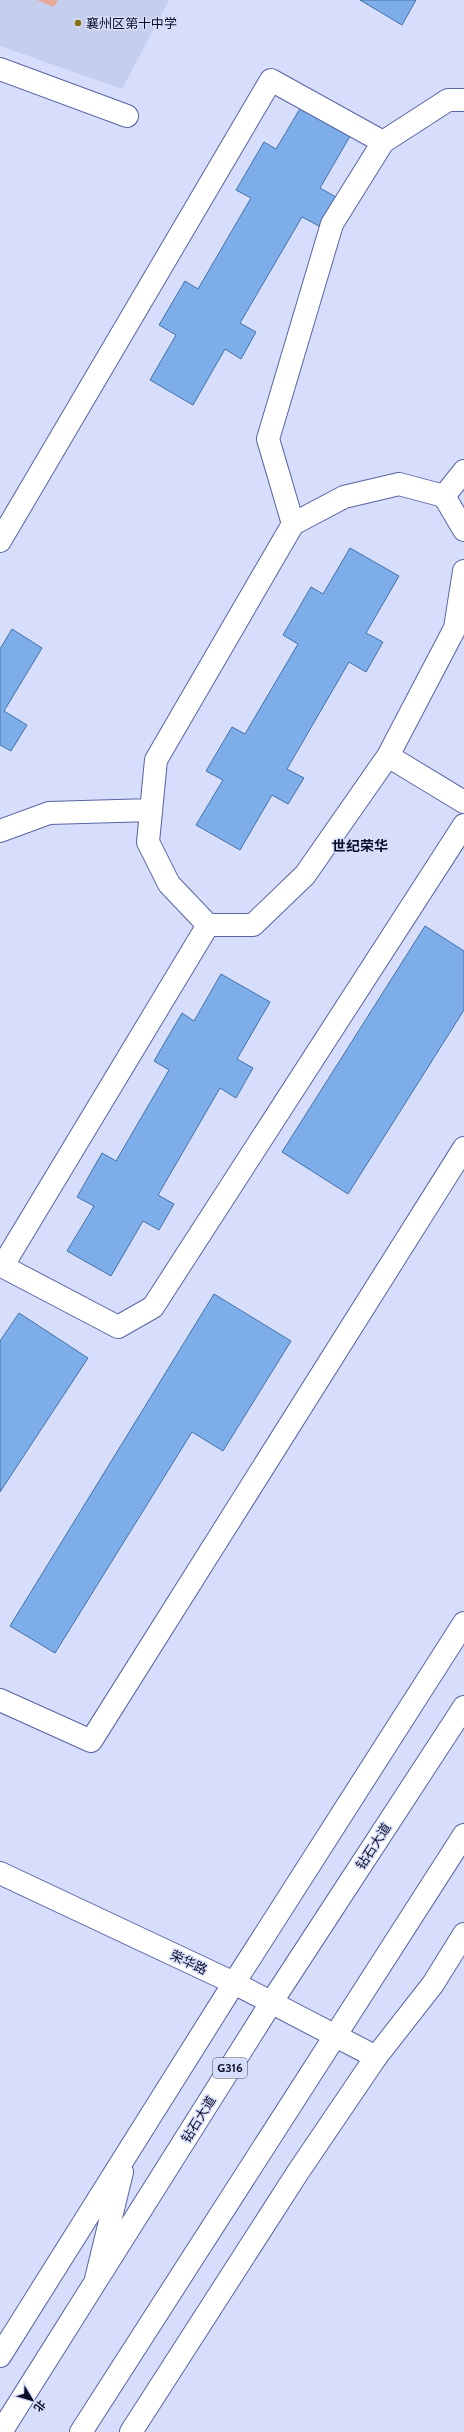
<svg xmlns="http://www.w3.org/2000/svg" width="464" height="2432" font-family="Cabin,'Noto Sans SC',sans-serif">
<rect width="100%" height="100%" fill="#d7defb"/>
<path fill="#c6ceee" d="M0 0H169L122 89 0 46Z"/>
<path fill="#e8a898" d="M37 0H58L54 7Z"/>
<path fill="#7eaee9" stroke="#4471a8" d="M360 0H416L402 25Z
M304 102 353 131 320 188 336 197 319 226 302 217 240 323 256 332 241 359 225 349 193 405 150 380 176 335 159 325 185 281 198 289 251 198 236 190 264 142 276 149Z
M350 548 399 576 366 633 383 642 366 672 349 662 287 769 304 778 288 804 272 795 240 850 196 825 223 780 206 771 232 727 245 734 298 644 283 635 311 587 323 594Z
M12 629 42 648 4 711 27 725 11 751 0 745V649Z
M425 926 464 951V1010L348 1194 282 1152Z
M221 974 270 1002 237 1059 253 1068 236 1098 220 1088 158 1195 174 1204 159 1230 143 1221 111 1276 67 1251 94 1206 77 1197 102 1153 116 1161 169 1070 154 1061 182 1013 194 1021Z
M214 1294 291 1341 223 1451 192 1432 55 1653 10 1626Z
M19 1313 88 1358 0 1492V1341Z"/>
<g fill="none" stroke-linecap="round" stroke-linejoin="round">
<defs>
<path id="minor" d="M0 69 127 116
M444 496 464 471
M293 524 268 439 332 224 383 142 448 100H464
M464 530 444 496 399 484 344 497 293 524 156 760 148 842 169 884 208 925H253L305 875 388 756 455 628 464 571
M0 541 271 80 383 142
M388 756 464 802
M0 831 49 813 151 810
M0 1265 118 1327 153 1307 464 825
M2 1267 208 925
M0 1700 91 1741 464 1148
M96 2279 122 2172
M0 2356 234 1983 464 1623
M131 2432 298 2172 376 2057 433 1984 464 1934"/>
<path id="major" d="M0 1873 234 1983 376 2057"/>
<path id="highway" d="M1 2432 271 2003 464 1707
M81 2432 464 1835"/>
</defs>
<use href="#minor" stroke="#5864a3" stroke-width="24"/>
<use href="#major" stroke="#5864a3" stroke-width="24"/>
<use href="#highway" stroke="#5864a3" stroke-width="24"/>
<use href="#minor" stroke="#fff" stroke-width="22"/>
<use href="#major" stroke="#fff" stroke-width="22"/>
<use href="#highway" stroke="#fff" stroke-width="22"/>
</g>
<circle fill="#866f0f" stroke="#d7defb" stroke-width="1.5" cx="78" cy="23" r="4"/>
<g text-anchor="middle" stroke-width="3" stroke-linejoin="round" paint-order="stroke">
<rect fill="#d7defb" stroke="#484c67" stroke-width="1" x="213" y="2058" width="34" height="20" rx="3"/>
<g font-size="12" font-weight="bold" fill="#0b0e27">
<text x="230" y="2072">G316</text>
</g>
<g font-size="13" fill="#0b0e27" stroke="#d7defb" text-anchor="start">
<text x="86" y="28">襄州区第十中学</text>
</g>
<g font-size="13" fill="#0b0e27" stroke="#d7defb">
<text transform="translate(373 1846) rotate(-57)" y="5">钻石大道</text>
<text transform="translate(189 1962) rotate(25)" y="5">荣华路</text>
<text transform="translate(198 2119) rotate(-58)" y="5">钻石大道</text>
</g>
<g font-size="14" font-weight="bold" fill="#0b0e27" stroke="#d7defb">
<text x="360" y="851">世纪荣华</text>
</g>
</g>
<g transform="translate(32 2400) rotate(128)" stroke="#d7defb" stroke-width="3" paint-order="stroke">
<path d="M0-3L7 15L0 10L-7 15Z" fill="#0b0e27"/>
<text y="-6" font-size="11" font-weight="bold" text-anchor="middle" fill="#0b0e27">北</text>
</g>
</svg>
